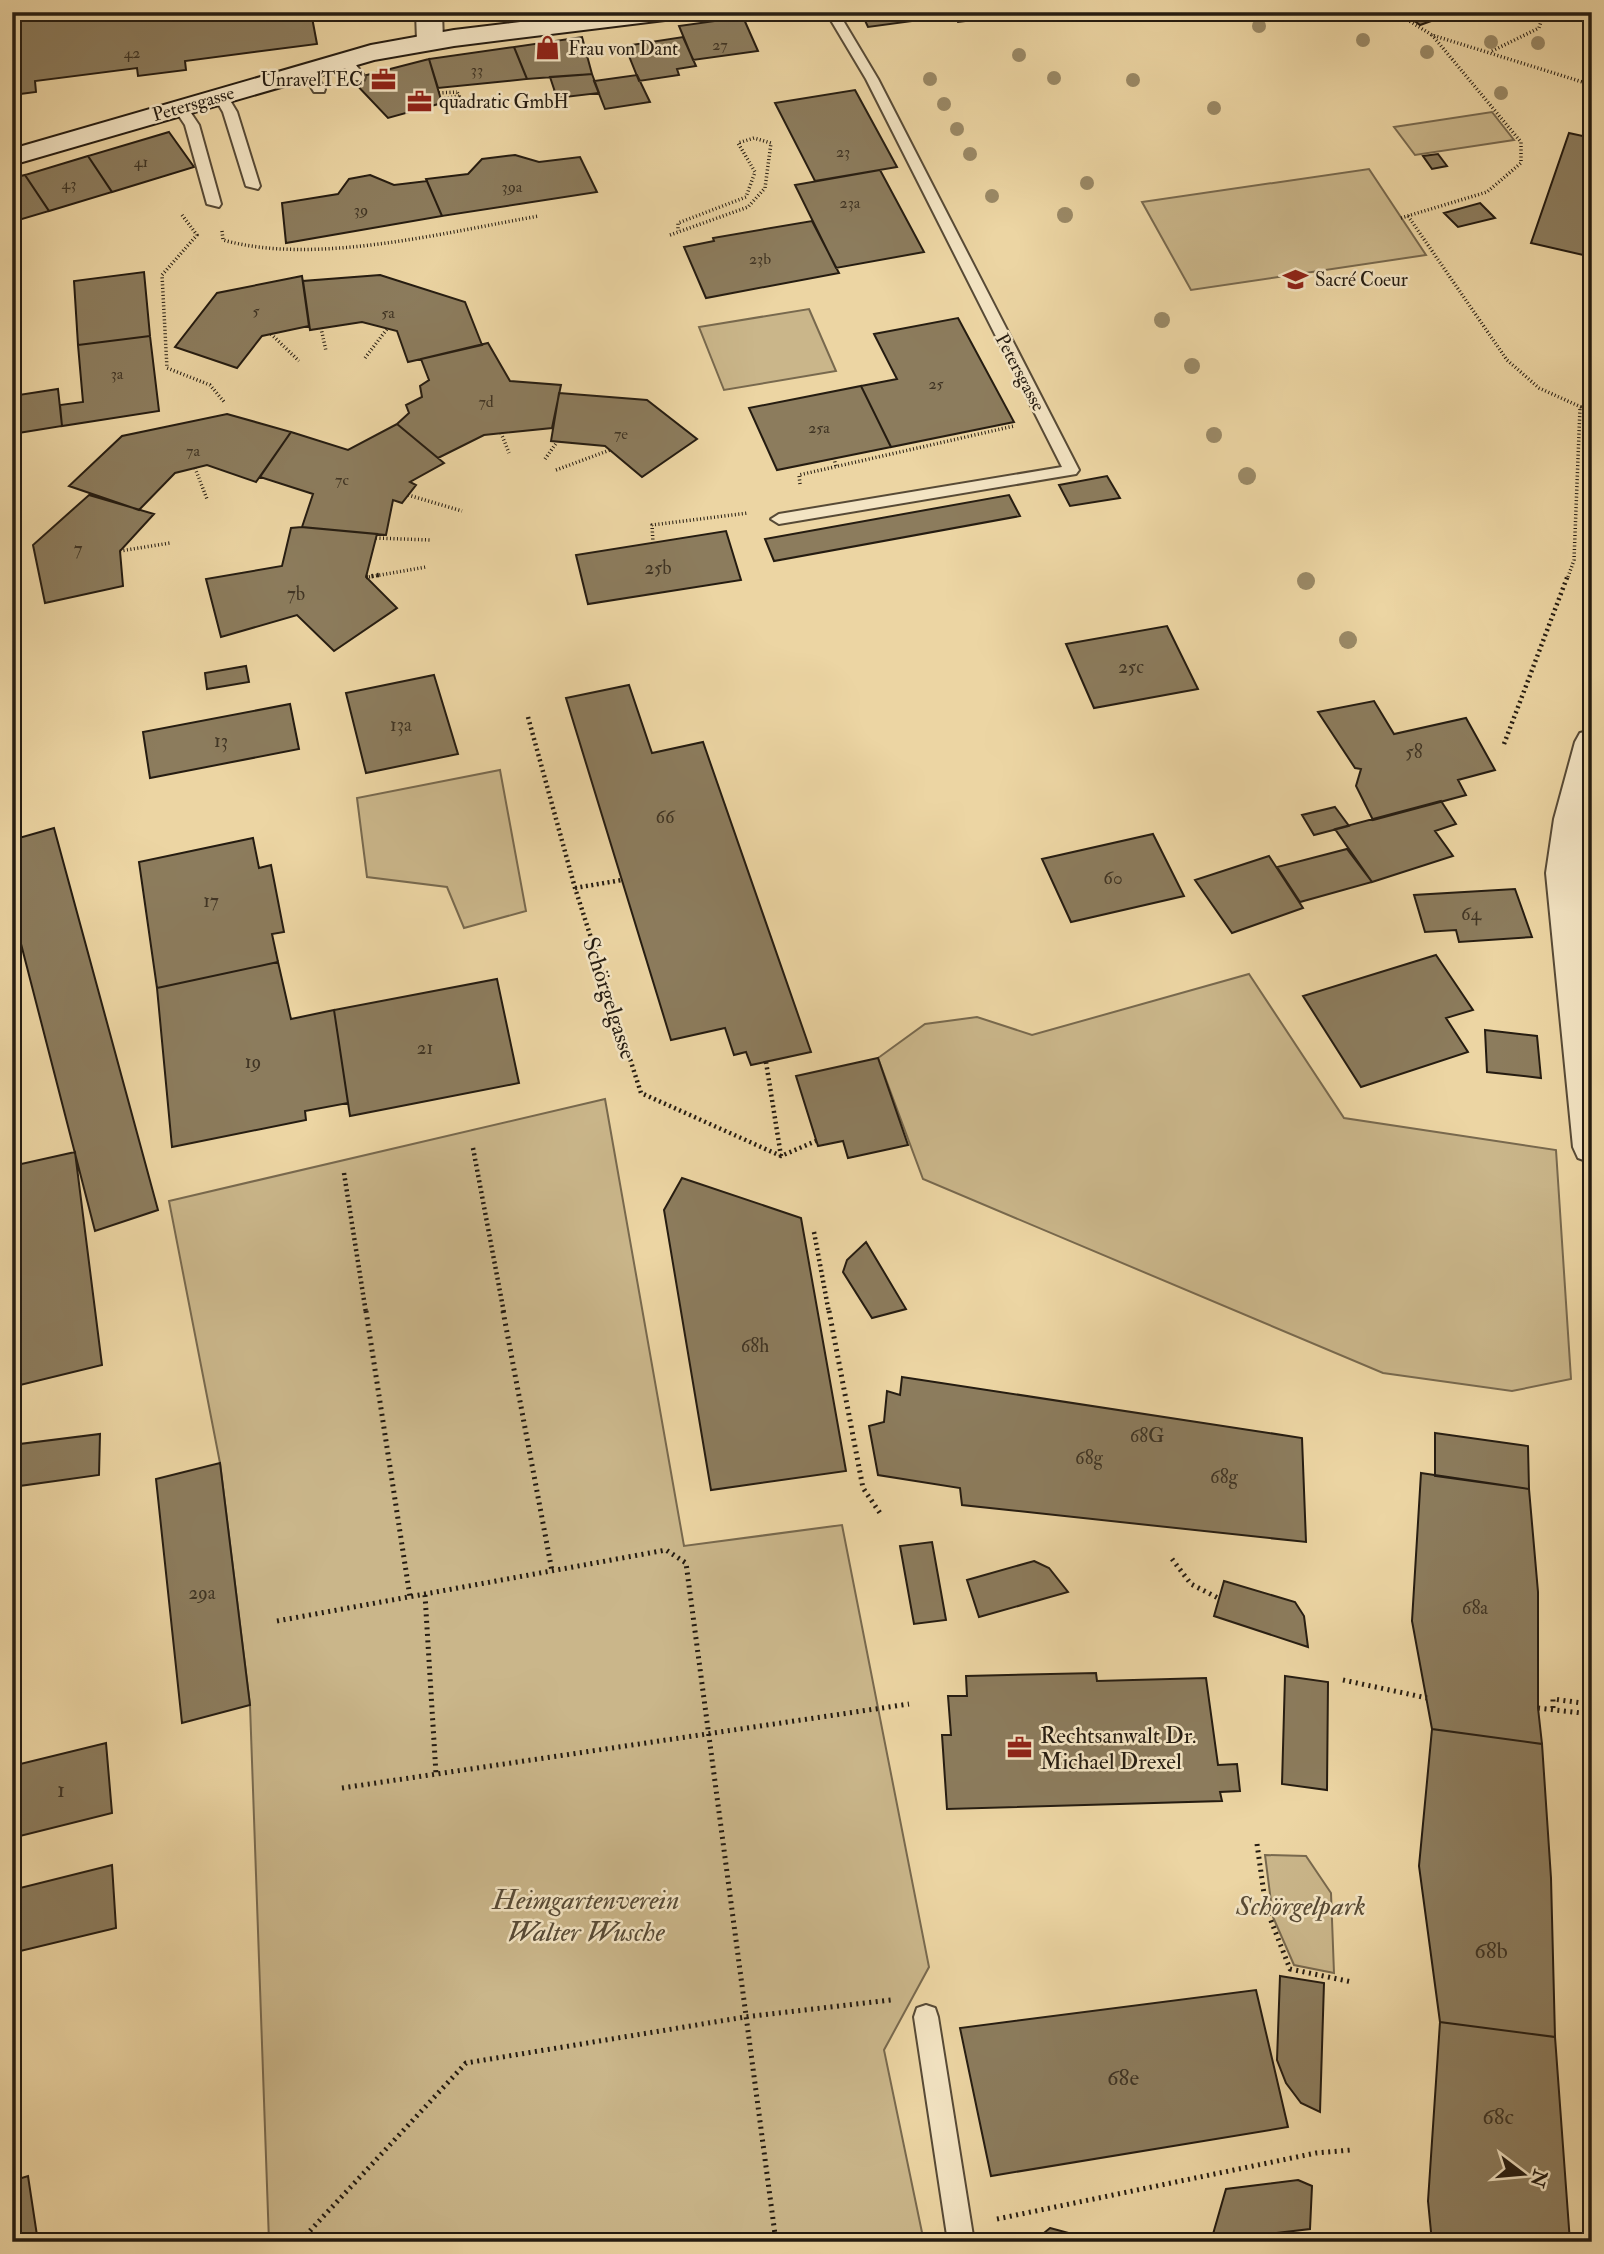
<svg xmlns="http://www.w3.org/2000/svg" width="1604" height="2254" font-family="'IM FELL Double Pica',serif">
<rect width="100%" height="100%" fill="#ecd5a3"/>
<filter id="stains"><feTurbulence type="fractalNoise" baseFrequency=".00286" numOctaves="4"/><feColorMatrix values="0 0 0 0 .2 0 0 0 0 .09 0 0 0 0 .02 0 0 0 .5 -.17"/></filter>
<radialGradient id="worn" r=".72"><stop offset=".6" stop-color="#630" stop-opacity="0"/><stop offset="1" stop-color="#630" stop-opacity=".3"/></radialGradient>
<path fill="#cab68a" stroke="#78694e" stroke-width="2" d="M1492 112 1514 140 1415 155 1394 127Z
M1369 169 1426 255 1191 290 1142 202Z
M809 309 836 371 724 390 699 327Z
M500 770 526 911 464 928 447 887 367 877 357 798Z
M1249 974 1344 1118 1556 1150 1571 1379 1512 1391 1383 1373 923 1179 878 1058 925 1024 977 1017 1032 1035Z
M605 1099 684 1546 842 1525 929 1967 884 2050 924 2242H269L250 1705 220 1463 169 1201Z
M1265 1855 1306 1856 1331 1893 1334 1973 1294 1965 1273 1917Z"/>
<path fill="#8c7c5d" stroke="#251c11" stroke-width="2" d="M12 12H311L317 44 185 61 186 70 138 76 137 68 35 81 36 92 12 95Z
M454 12H519L455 19Z
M861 12H917L920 20 868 27Z
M917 12H953L954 15 920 20Z
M953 12H1023V14L958 22Z
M1403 12H1456L1420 25Z
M743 17 758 51 693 60 679 26Z
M582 37 592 74 527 79 514 47Z
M683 37 696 66 677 69 679 75 639 81 625 46Z
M514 47 527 79 438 88 429 59Z
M429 59 442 103 388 118 351 79Z
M592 74 599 93 557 98 550 77Z
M637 75 650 102 605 109 594 81Z
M855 90 897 167 815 181 775 103Z
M169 132 194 167 112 192 88 156Z
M1569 133 1592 138V257L1531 243Z
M1438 154 1447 166 1432 169 1423 156Z
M515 155 539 162 580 157 597 192 442 216 426 179 468 174 482 159Z
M88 156 112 192 49 211 25 175Z
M880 170 924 252 836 268 795 185Z
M25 175 49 211 12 222V178Z
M370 175 394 185 427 181 442 216 286 243 282 203 338 194 349 179Z
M1480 203 1495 218 1458 227 1444 213Z
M812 221 839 273 706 298 684 247 714 241 713 238Z
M144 272 150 336 78 345 74 281Z
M380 275 465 302 482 345 408 362 397 331 362 322 310 330 303 281Z
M302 276 309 326 262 336 237 368 175 347 217 293Z
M958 318 1014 422 891 447 861 386 897 379 874 334Z
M150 336 159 411 62 426 60 405 83 402 78 345Z
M488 343 510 381 561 385 552 428 484 435 438 458 397 424 409 413 406 405 422 397 420 386 429 380 421 359Z
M861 386 891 447 777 470 749 408Z
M58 389 62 426 12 434V396Z
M559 393 647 400 697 439 642 477 605 446 551 441Z
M227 414 291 432 256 482 207 465 175 473 139 510 69 486 122 436Z
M397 424 444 463 410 482 416 485 402 503 393 500 386 535 302 527 313 494 260 477 291 432 348 450Z
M1107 476 1120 498 1070 506 1059 485Z
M89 495 154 514 120 551 123 586 45 603 33 545Z
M1009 495 1020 516 774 561 765 539Z
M302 527 377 534 366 577 397 608 334 651 297 615 221 637 206 579 282 566 291 528Z
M726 531 741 580 588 604 576 555Z
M1167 626 1198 689 1094 708 1066 644Z
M246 666 249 682 207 689 205 673Z
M434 675 458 754 366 773 346 693Z
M629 685 652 753 703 742 811 1052 751 1065 746 1052 734 1055 725 1028 671 1040 566 698Z
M1374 701 1394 734 1466 718 1495 770 1458 780 1466 795 1373 820 1356 786 1361 769 1355 768 1318 712Z
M290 704 299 749 150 778 143 732Z
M1441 801 1456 824 1435 831 1453 856 1372 882 1335 829Z
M1335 807 1349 826 1314 835 1302 815Z
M54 828 158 1210 95 1231 12 909V840Z
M1153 834 1184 896 1071 922 1042 859Z
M253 838 259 868 271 865 284 932 272 934 278 962 157 988 139 862Z
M1347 849 1372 882 1300 902 1277 867Z
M1269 856 1303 908 1232 933 1195 880Z
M1515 889 1532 937 1459 942 1456 930 1425 932 1414 895Z
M1436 955 1473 1010 1446 1018 1468 1052 1361 1087 1303 996Z
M278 962 291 1019 334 1010 348 1103 305 1111 306 1120 172 1147 157 988Z
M497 979 519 1083 350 1116 334 1010Z
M1485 1030 1537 1036 1541 1078 1487 1072Z
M878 1058 908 1145 848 1158 843 1141 818 1146 796 1076Z
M75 1152 102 1365 12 1387V1166Z
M682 1178 801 1218 846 1471 711 1490 664 1210Z
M866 1242 906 1309 872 1318 843 1272 847 1260Z
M902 1377 1302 1438 1306 1542 962 1505 960 1488 878 1475 869 1426 884 1422 887 1391 900 1395Z
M1435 1433 1528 1446 1529 1489 1435 1476Z
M100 1434 99 1475 12 1487V1445Z
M220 1463 250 1705 182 1723 156 1479Z
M1421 1473 1529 1489 1538 1592V1708L1542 1744 1432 1729 1412 1621Z
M932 1542 946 1620 914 1624 900 1546Z
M1034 1561 1049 1568 1068 1592 979 1617 967 1580Z
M1224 1581 1295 1602 1304 1616 1308 1647 1214 1616Z
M1096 1673 1097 1681 1206 1678 1218 1765 1237 1764 1240 1791 1220 1792 1222 1801 947 1809 942 1735H951L948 1696H967L966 1676Z
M1285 1676 1328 1682 1327 1790 1282 1784Z
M1432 1729 1542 1744 1551 1878 1555 2037 1440 2022 1419 1866Z
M106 1743 112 1813 12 1838V1766Z
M112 1865 116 1928 12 1953V1890Z
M1280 1976 1324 1983 1320 2112 1301 2103 1286 2083 1277 2060Z
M1256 1990 1288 2127 991 2176 960 2028Z
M1440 2022 1555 2037 1570 2242H1432L1428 2201Z
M28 2176 38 2242H12V2181Z
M1298 2180 1312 2186 1310 2229 1211 2241 1226 2189Z
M1050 2228 1069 2233 1074 2242H1033Z"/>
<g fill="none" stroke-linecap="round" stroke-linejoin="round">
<defs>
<path id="service" d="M826 12H838L878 79 1079 470 1076 474 779 524 771 519 779 514 1062 467 866 79Z
M340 57H350L365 77 364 80H354L339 60Z
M302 68H312L325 89 324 92H314L301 71Z
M215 92H225L237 112 260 186 258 189 246 186 223 112 213 95Z
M175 104H185L199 125 221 204 219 207 207 204 185 125 173 107Z
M926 2005 935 2008 938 2017 974 2242H948L914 2017 917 2008Z"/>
<path id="minor" d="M416 12H442L443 41 439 46H421L417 41Z
M1592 730V806L1582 873 1592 966V1163L1578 1158 1573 1147 1546 873 1554 819 1575 742 1580 733Z"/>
<path id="secondary" d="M602 12H677L674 17 665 20 454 46 374 60 12 165V149L371 45 454 30Z"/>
</defs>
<use href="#service" stroke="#574a36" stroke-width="4"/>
<use href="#minor" stroke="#574a36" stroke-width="4"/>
<use href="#secondary" stroke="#251c11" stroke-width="4"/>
<path stroke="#251c11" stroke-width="3.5" stroke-dasharray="1 2.5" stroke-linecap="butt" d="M1395 12 1432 35 1592 85
M1492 51 1539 28 1544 12
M1592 67V77
M439 93 457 92
M441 99 459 96 457 92
M182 215 197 235 162 275 167 368 210 385 225 403
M1408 216 1507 360 1539 388 1592 412
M1401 218 1487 192 1521 163V142L1432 35
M222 231 223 240C315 266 446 232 539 216
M670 235 748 207 765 188 771 143 754 138 738 143 755 172 746 197 678 223V231
M321 328 326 351
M271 334 299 361
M365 358 387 329
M501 433 509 453
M834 458 836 467
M545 459 557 442
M195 468 207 499
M556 470 610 450
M800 484 799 475 1014 426
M408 495 462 511
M376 538 430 540
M653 543 652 525 748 513
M120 551 170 543
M369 577 426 567
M1568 577 1574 560 1580 408 1592 400"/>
<path stroke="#251c11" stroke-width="4.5" stroke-dasharray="2 3.5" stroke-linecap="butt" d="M366 577 379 575
M528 717 575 888 641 1093 781 1156 816 1141
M1504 744 1568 575
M575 888 622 880
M766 1062 781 1156
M473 1148 504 1313
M344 1173 366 1313
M814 1232 829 1313"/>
<path stroke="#251c11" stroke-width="5" stroke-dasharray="2 4.5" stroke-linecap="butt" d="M366 1311 410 1597
M503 1311 552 1571
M829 1311 863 1488 882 1516
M1172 1559 1191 1584 1220 1599
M425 1595 436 1774
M277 1621 666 1550 686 1563 776 2242
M1343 1680 1427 1698
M1538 1708 1582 1713
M1553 1708V1699L1582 1703
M342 1788 909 1704
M1257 1844 1266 1908 1290 1969 1352 1982
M997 2219 1316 2153 1351 2150
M280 2242 307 2234 466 2063 745 2017 891 2000"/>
<use href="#service" fill="#f3e4c3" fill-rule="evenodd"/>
<use href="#minor" fill="#f3e4c3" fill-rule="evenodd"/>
<use href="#secondary" fill="#f3e4c3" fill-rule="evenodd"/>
</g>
<g fill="#9a8966">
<circle cx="1259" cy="26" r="7"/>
<circle cx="1363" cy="40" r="7"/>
<circle cx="1491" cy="42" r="7"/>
<circle cx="1538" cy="43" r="7"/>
<circle cx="1427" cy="52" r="7"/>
<circle cx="1019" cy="55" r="7"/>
<circle cx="1054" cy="78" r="7"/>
<circle cx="930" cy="79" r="7"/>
<circle cx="1133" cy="80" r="7"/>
<circle cx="1501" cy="93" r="7"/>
<circle cx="944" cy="104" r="7"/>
<circle cx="1214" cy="108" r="7"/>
<circle cx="957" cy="129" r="7"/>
<circle cx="970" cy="154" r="7"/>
<circle cx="1087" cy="183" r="7"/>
<circle cx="992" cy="196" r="7"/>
<circle cx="1065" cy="215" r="8"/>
<circle cx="1162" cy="320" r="8"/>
<circle cx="1192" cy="366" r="8"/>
<circle cx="1214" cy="435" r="8"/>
<circle cx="1247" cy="476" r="9"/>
<circle cx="1306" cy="581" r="9"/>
<circle cx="1348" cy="640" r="9"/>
</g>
<defs>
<symbol id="shop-bare" viewBox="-9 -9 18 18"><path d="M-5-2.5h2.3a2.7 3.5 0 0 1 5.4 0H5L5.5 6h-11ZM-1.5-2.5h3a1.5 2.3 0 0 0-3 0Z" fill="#8f2418" stroke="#f3e4c3" stroke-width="2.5" paint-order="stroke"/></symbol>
<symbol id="office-bare" viewBox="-9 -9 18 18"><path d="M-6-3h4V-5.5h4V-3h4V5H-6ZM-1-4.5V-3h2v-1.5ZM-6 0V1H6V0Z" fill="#8f2418" stroke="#f3e4c3" stroke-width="2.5" paint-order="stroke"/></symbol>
<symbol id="school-bare" viewBox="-9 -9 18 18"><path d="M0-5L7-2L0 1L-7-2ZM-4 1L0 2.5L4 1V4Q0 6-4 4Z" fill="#8f2418" stroke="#f3e4c3" stroke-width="2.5" paint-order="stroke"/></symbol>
</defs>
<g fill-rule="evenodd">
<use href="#shop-bare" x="530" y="30" width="35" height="35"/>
<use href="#office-bare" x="366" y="62" width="35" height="35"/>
<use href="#office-bare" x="402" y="84" width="35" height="35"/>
<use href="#school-bare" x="1278" y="262" width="35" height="35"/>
<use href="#office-bare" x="1002" y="1730" width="35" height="35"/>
</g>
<g text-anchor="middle" stroke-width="5" stroke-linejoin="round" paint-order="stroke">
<g font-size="16" fill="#3f3424">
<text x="720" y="50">27</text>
<text x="132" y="58">42</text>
<text x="477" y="75">33</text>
<text x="843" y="157">23</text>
<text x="141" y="167">41</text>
<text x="69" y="189">43</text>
<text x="512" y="192">39a</text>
<text x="850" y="208">23a</text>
<text x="361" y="215">39</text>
<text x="760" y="264">23b</text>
<text x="256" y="316">5</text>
<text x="388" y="318">5a</text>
<text x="117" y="379">3a</text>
<text x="936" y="389">25</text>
<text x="486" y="407">7d</text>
<text x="819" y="433">25a</text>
<text x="621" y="439">7e</text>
<text x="193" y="456">7a</text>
<text x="342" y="485">7c</text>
</g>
<g font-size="19" fill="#251c11" stroke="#f3e4c3" text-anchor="start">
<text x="568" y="55">Frau von Dant</text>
<text x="363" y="86" text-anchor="end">UnravelTEC</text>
<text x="439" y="108">quadratic GmbH</text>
<text x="1315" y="286">Sacré Coeur</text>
</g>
<g font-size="19" fill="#251c11" stroke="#f3e4c3">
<text transform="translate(193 103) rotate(-16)" y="7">Petersgasse</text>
<text transform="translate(1021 372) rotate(62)" y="7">Petersgasse</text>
</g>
<g font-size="19" fill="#3f3424">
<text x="78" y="555">7</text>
<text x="658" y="574">25b</text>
<text x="296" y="600">7b</text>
<text x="1131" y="673">25c</text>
<text x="401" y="731">13a</text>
<text x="221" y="747">13</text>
<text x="1414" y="758">58</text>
<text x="665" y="823">66</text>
<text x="1113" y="884">60</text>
<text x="211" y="907">17</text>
<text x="1471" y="920">64</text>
<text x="425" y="1054">21</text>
<text x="253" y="1068">19</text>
<text x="755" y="1352">68h</text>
<text x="1147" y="1442">68G</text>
<text x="1089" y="1464">68g</text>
<text x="1224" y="1483">68g</text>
<text x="202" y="1599">29a</text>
<text x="1475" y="1614">68a</text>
</g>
<g font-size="23" fill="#251c11" stroke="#f3e4c3">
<text transform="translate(610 998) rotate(72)" y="8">Schörgelgasse</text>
</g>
<g font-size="23" fill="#251c11" stroke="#f3e4c3" text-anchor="start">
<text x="1040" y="1743">Rechtsanwalt Dr.<tspan x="1040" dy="26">Michael Drexel</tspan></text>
</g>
<g font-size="23" fill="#3f3424">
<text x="61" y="1797">1</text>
<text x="1491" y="1958">68b</text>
<text x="1123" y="2085">68e</text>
<text x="1498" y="2124">68c</text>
</g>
<g font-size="28" font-style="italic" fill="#574a35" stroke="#f3e4c3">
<text x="586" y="1909">Heimgartenverein<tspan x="586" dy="32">Walter Wusche</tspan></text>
<text x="1301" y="1915">Schörgelpark</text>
</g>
</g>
<rect width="1604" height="2254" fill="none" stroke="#ecd5a3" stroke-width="42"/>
<rect x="14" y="14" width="1576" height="2226" fill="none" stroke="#251c11" stroke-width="3.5"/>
<rect x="21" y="21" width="1562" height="2212" fill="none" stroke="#251c11" stroke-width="2"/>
<g transform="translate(1523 2174) rotate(106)" stroke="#f3e4c3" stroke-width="5" paint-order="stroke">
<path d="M0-5L12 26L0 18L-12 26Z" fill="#251c11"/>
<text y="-10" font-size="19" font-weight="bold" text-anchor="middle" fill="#251c11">N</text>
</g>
<rect width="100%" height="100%" filter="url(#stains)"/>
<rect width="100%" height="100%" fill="url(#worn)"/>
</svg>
